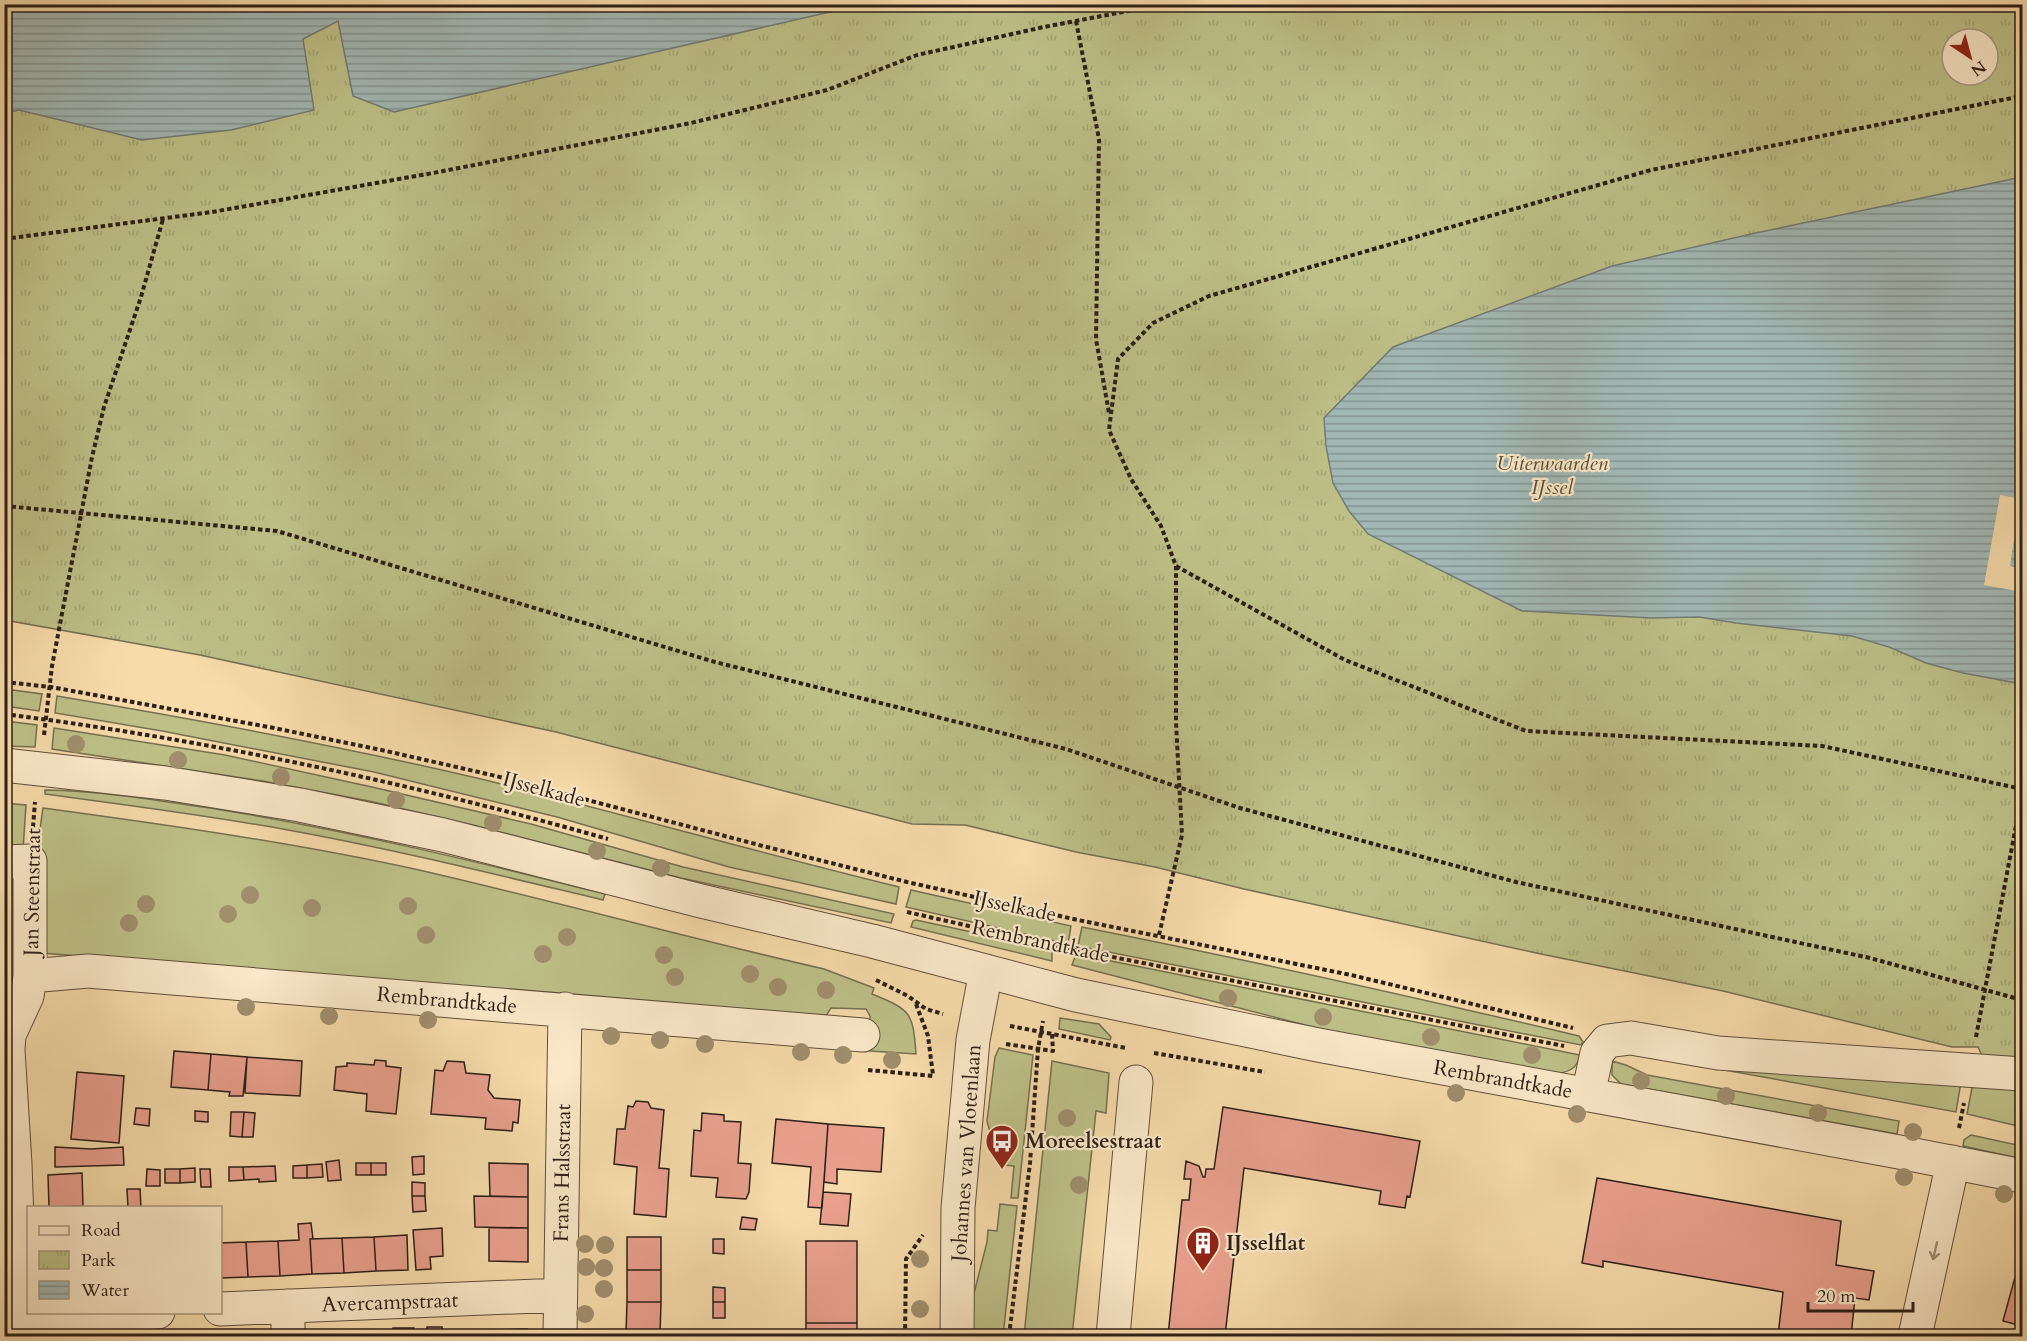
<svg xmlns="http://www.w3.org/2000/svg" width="2027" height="1341" font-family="Cardo,serif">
<defs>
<pattern id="park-tufts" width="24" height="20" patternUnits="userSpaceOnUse" patternTransform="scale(1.5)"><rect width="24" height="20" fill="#bec088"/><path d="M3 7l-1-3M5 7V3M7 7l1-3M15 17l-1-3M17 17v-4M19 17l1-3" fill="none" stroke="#a3a575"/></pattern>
<pattern id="water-rules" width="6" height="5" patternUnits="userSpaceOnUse" patternTransform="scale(1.5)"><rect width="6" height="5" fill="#a2b8b5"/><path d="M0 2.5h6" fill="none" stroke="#849592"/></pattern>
</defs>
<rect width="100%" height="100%" fill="#f7dbab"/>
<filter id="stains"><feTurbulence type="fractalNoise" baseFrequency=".00333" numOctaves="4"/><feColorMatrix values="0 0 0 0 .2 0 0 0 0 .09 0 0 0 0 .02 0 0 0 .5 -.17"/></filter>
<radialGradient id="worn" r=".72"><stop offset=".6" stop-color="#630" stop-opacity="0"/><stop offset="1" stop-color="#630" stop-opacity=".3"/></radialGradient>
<path fill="#bec088" stroke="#757050" stroke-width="1.5" d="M5 689 42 694 39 711 5 706Z
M57 696C200 720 341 746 481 779 621 813 759 853 899 887L896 904 729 867 557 817 374 772 162 731 55 713Z
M5 721 37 725 35 747 5 746Z
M54 728 225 755 372 787 531 824 683 867 894 914 891 923 681 878 473 825 369 801 263 781 52 749Z
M45 790C104 791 163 801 222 810 351 831 478 862 605 894L603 900C498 875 393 849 288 830 207 815 126 805 45 794Z
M4 803 26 805 23 850 5 851Z
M43 808C169 825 295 843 419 870 554 901 688 938 824 969L874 988 872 994C911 1010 913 1012 916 1054L870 1051V1016L866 1009 831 1008 826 1016 41 953 36 857Z
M911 890 1071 926 1068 944 906 907Z
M916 920 1046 948 1052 952V961L911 927 913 921Z
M1082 927C1249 960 1414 997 1579 1036L1583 1042 1581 1045 1078 946Z
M1076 954 1580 1055C1578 1067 1570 1072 1559 1073L1340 1034 1072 965Z
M1060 1018 1099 1024 1111 1037 1110 1040 1059 1029Z
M999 1048 1033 1055 1018 1198H1011L1014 1166 1003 1165 1005 1155 996 1154 987 1121 995 1057Z
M1658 1058 1962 1076 1956 1112Z
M1052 1061 1109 1073 1106 1113 1096 1111 1072 1336H1024Z
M1612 1061 1626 1065 1647 1075 1899 1121 1897 1134 1621 1084 1612 1075Z
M1974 1077 2022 1083V1127L1967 1114Z
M1971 1135 2022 1146V1159L1963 1146 1964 1140Z
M1000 1204 1017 1206 1003 1336H975L966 1325 987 1242 988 1230 997 1231Z"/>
<path fill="url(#park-tufts)" stroke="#757050" stroke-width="1.5" fill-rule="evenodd" d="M382 5H2022V1086L1984 1060 1978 1047H1952L1723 991 1541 954 1244 889 1155 867 1076 852 965 825 912 824 556 732 200 655 5 620 4 95ZM1952 39H1988V75H1952Z"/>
<path fill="url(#water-rules)" stroke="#737b76" stroke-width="1.5" d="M5 4H844V5L843 9 394 112 353 96 338 21 303 39 314 110 231 130 142 140 19 110 5 113Z
M2022 177V684L1963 673 1926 663 1889 647 1852 636 1736 623 1699 617 1651 618 1522 611 1368 534 1349 511 1333 483 1326 446 1324 418 1393 347 1612 266 1751 234Z"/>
<path fill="#f7dbab" d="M2000 495 2022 499V527H2016L2010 566 2022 569V592L1984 585Z"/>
<path fill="#e9a08e" stroke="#2c1f18" stroke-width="1.5" d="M174 1051 211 1054 208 1090 171 1087Z
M211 1054 247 1057 243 1096H229L230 1092 208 1090Z
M247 1057 302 1061 300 1096 245 1093Z
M375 1060 386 1061V1066L401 1068 396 1114 366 1111 367 1094 334 1090 336 1067 347 1066V1063L374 1065Z
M447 1061 464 1062 466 1073 490 1075 488 1090 494 1098 520 1100 518 1123 513 1122 512 1131 485 1129 486 1118 431 1114 435 1070 443 1071Z
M77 1072 124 1076 119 1143 71 1139Z
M636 1101 648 1102 651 1108 664 1110 659 1168 669 1169 666 1217 634 1214 637 1167 614 1164 617 1129H625L628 1106 633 1107Z
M1223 1107 1420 1141 1410 1197 1407 1196 1405 1208 1379 1204 1381 1191 1244 1168 1225 1336H1168L1182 1200H1189L1191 1179H1184L1186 1161 1199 1166 1203 1177H1205L1206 1169H1214Z
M136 1108 150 1109 149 1126 134 1124Z
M195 1111 208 1112V1122L195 1121Z
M231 1112H244L242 1137 230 1136Z
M244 1112 255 1113 253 1137H242Z
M702 1113 724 1115V1121L741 1122 738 1163 751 1164 749 1192 746 1199 716 1197 718 1178 691 1176 694 1130 701 1131Z
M776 1119 828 1124 822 1208 808 1207 811 1167 772 1163Z
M828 1124 884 1128 881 1172 837 1169V1184L824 1182Z
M55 1147 91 1149 123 1147 124 1165 55 1167Z
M424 1156V1174L413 1175 412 1157Z
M339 1160 341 1180 328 1181 326 1162Z
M356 1163H371V1175H356Z
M371 1163H386V1175H371Z
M489 1163 528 1164V1197L490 1196Z
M322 1164 323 1177 307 1178V1165Z
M307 1165V1178H293V1166Z
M275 1166 276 1181 259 1182V1179L244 1180 243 1167Z
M229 1167H243L244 1180 229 1181Z
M195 1168V1182L180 1183V1169Z
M147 1169 160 1170V1186H146Z
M165 1169H180V1183H165Z
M200 1169H210L211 1187H201Z
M82 1173 83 1206 49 1207 48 1175Z
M1597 1178 1841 1221 1836 1265 1874 1271 1869 1300 1855 1298 1851 1336H1778L1783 1292 1603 1261V1267L1582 1263Z
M412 1182 425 1183V1196H412Z
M127 1189H140L141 1208H128Z
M823 1192 851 1194 848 1226 820 1224Z
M412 1196H425L426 1211 413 1212Z
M474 1196 528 1197V1228L475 1227Z
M742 1217 757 1219 755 1230 740 1229Z
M311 1223 313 1239H310L312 1274 280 1276 278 1241 299 1240 298 1224Z
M442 1228 443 1256 430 1257 431 1269 416 1270 413 1230Z
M489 1228H528V1262L489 1261Z
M407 1235 408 1270 376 1271 374 1237Z
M374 1237 376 1271 344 1273 342 1238Z
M627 1237H661V1270H627Z
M342 1238 344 1273 312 1274 310 1239Z
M713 1239H724V1254L713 1253Z
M278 1241 280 1276 248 1277 246 1242Z
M806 1241H857V1323H806Z
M246 1242 248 1277 220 1278V1243Z
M2020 1259H2022V1326L2003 1321Z
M627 1270H661V1302H627Z
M713 1287 725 1288V1302H713Z
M627 1302H661L660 1334H626Z
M713 1302H725V1318H713Z
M806 1323H857V1336H806Z
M427 1327H442V1335L455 1336H427Z
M393 1328H414V1336H393Z
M527 1329V1336H489V1330Z
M626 1334H660V1336H626Z"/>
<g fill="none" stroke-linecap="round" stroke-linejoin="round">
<defs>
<path id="minor" d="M4 765 165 783 300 805 443 835 701 901 872 941 1076 995 1318 1045 1899 1152 2022 1176
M4 862 30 861V976L27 996 9 1035 8 1050 15 1164 21 1336
M30 976 88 971 863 1035
M1588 1095 1597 1053 1607 1041 1631 1038 1718 1053 2022 1074
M288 1306V1336
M220 1309 560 1295
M21 1319 158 1312
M560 1336 565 1009
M957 1336 958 1208 973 1040 986 971
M1113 1336 1136 1082
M1915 1336 1953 1162"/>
</defs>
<use href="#minor" stroke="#5f4e3d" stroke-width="35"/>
<path stroke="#2c1f18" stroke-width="4" stroke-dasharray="4.5 3" stroke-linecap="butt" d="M1076 21 1099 139 1096 339 1109 413
M4 239 212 212 433 173 691 123 827 90 917 55 1044 27 1165 4
M4 506 277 531 715 662 1066 749 1240 808 1516 882 1870 958 2022 1000
M1176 566 1345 660 1526 731 1822 746 2022 789
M4 682 51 687 274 728 386 751 496 776 763 846 907 882 1078 920 1351 975 1573 1028
M4 714C208 740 411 783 608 839
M44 735 52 666 92 457 104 407 141 297 163 219
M33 827 35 802
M907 912 1062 947 1564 1046
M1159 935 1182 835 1176 723V566L1161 526 1131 479 1109 430 1118 359 1153 323 1209 296 1651 170 2022 96
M876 980 908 996 926 1009 943 1014
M916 1004 928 1036 933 1075
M1010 1026 1126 1048
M1976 1037 2022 794
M1006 1044 1053 1051 1052 1034
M1154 1053 1265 1072
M868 1070 933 1076
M1959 1128 1964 1103
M905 1336 906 1259 923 1235
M1009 1336 1030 1163 1038 1049 1043 1021"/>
<use href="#minor" stroke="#fae8c8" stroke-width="33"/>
</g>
<g fill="#a08e6d">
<circle cx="76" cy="744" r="9"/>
<circle cx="178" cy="760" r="9"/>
<circle cx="281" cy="777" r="9"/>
<circle cx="396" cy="800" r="9"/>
<circle cx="493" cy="823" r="9"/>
<circle cx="597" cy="851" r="9"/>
<circle cx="661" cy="868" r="9"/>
<circle cx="250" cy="895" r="9"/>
<circle cx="146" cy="904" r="9"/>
<circle cx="408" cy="906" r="9"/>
<circle cx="312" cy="908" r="9"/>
<circle cx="228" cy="914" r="9"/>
<circle cx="129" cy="923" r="9"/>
<circle cx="426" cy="935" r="9"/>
<circle cx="567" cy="937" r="9"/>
<circle cx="543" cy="954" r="9"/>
<circle cx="664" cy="955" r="9"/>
<circle cx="750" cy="974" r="9"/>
<circle cx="675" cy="977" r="9"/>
<circle cx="778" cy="987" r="9"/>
<circle cx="826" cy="990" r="9"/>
<circle cx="1228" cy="998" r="9"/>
<circle cx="246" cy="1007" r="9"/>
<circle cx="329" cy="1016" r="9"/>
<circle cx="1323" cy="1017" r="9"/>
<circle cx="428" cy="1020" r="9"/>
<circle cx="611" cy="1036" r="9"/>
<circle cx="1431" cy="1037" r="9"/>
<circle cx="660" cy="1040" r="9"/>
<circle cx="705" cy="1044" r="9"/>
<circle cx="801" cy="1052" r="9"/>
<circle cx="843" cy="1055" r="9"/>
<circle cx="1532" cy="1055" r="9"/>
<circle cx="892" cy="1060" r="9"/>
<circle cx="1641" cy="1081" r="9"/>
<circle cx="1456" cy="1093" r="9"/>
<circle cx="1726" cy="1096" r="9"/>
<circle cx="1818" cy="1113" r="9"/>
<circle cx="1577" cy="1114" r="9"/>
<circle cx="1067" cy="1118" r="9"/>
<circle cx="1913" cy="1132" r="9"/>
<circle cx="1904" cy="1177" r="9"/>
<circle cx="1079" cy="1185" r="9"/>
<circle cx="2004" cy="1194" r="9"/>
<circle cx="585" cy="1244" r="9"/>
<circle cx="605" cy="1245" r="9"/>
<circle cx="920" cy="1259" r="9"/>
<circle cx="586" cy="1267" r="9"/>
<circle cx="604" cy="1268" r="9"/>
<circle cx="604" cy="1289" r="9"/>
<circle cx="920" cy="1309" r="9"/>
<circle cx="585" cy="1314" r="9"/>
</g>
<defs><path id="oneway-shaft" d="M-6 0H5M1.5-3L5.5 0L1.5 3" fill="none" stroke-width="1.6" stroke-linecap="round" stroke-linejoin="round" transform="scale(1.5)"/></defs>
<use stroke="#9d8e79" href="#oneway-shaft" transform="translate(1935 1251) rotate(103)"/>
<defs>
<symbol id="bus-pin" viewBox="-11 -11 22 30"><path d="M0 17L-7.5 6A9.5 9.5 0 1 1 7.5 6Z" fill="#8f2418" stroke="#fae8c8"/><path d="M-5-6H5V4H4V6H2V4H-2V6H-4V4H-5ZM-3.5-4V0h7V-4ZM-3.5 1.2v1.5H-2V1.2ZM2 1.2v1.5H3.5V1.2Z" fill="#fff"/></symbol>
<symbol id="building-pin" viewBox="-11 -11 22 30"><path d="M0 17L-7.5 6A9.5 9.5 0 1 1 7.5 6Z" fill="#8f2418" stroke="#fae8c8"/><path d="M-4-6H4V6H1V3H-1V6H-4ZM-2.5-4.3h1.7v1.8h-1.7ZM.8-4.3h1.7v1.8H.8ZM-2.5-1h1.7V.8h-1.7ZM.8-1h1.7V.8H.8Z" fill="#fff"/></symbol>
</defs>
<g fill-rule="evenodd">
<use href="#bus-pin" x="983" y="1122" width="38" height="52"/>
<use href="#building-pin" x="1184" y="1224" width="38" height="52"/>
</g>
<g text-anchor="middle" stroke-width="4.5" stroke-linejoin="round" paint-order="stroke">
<g font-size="21" font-style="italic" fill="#584f3a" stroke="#fae8c8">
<text x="1552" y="470">Uiterwaarden<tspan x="1552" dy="24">IJssel</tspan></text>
</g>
<g font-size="21" fill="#2c1f18" stroke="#fae8c8">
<text transform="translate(544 789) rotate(15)" y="7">IJsselkade</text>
<text transform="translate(32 892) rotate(-89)" y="7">Jan Steenstraat</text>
<text transform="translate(1015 906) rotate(12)" y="7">IJsselkade</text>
<text transform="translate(1041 941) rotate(12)" y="7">Rembrandtkade</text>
<text transform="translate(447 1000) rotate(5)" y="7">Rembrandtkade</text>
<text transform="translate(1503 1079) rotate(10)" y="7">Rembrandtkade</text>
<text transform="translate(966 1153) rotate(-86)" y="7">Johannes van Vlotenlaan</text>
<text transform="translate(562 1173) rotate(-89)" y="7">Frans Halsstraat</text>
<text transform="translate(390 1302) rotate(-2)" y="7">Avercampstraat</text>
</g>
<g font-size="21" font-weight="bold" fill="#2c1f18" stroke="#fae8c8" text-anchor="start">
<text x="1025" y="1148">Moreelsestraat</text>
<text x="1226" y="1250">IJsselflat</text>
</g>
</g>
<rect width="2027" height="1341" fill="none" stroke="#f7dbab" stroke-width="24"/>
<rect x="6" y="6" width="2015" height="1329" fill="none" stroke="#2c1f18" stroke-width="3"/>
<rect x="12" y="12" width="2003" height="1317" fill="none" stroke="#2c1f18" stroke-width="1.5"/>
<rect x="27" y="1206" width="195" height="108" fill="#fae8c8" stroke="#a89882" stroke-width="1.5"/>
<rect x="39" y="1226" width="30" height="9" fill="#fae8c8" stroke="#a89882" stroke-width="1.5"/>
<text x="81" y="1236" font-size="18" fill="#2c1f18">Road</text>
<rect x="39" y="1251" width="30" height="18" fill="url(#park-tufts)" stroke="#a89882" stroke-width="1.5"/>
<text x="81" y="1266" font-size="18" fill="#2c1f18">Park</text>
<rect x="39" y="1281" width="30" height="18" fill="url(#water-rules)" stroke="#a89882" stroke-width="1.5"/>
<text x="81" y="1296" font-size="18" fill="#2c1f18">Water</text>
<g transform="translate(1970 57) rotate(144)"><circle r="28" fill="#fae8c8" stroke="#a89882" stroke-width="1.5"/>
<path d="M0-4.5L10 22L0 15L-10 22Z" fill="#8f2418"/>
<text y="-9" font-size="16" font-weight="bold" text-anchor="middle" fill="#2c1f18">N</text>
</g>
<path d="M1808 1302v9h105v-9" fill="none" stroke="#2c1f18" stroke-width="3"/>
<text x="1817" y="1302" font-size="18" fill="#2c1f18" stroke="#fae8c8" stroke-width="4.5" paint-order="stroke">20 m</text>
<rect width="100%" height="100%" filter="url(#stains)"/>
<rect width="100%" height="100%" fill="url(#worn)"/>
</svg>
